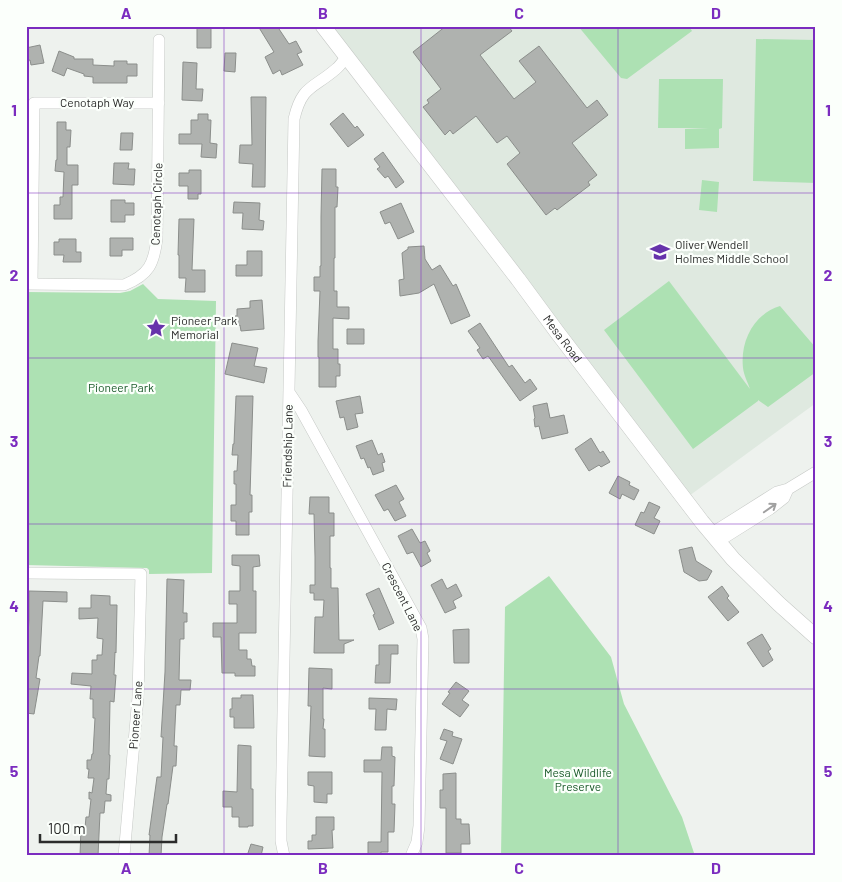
<svg xmlns="http://www.w3.org/2000/svg" width="842" height="882" font-family="Barlow,sans-serif">
<rect width="100%" height="100%" fill="#eef2ee"/>
<path fill="#dfe9e0" d="M332 26H816V403L689 496Z"/>
<path fill="#ade1b3" d="M578 26H689L692 31 627 79 621 78Z
M756 39 816 40V183L753 181Z
M659 79H723L722 128 719 129V148L685 149V129L709 128H658Z
M702 180 719 182 717 212 699 210Z
M669 281 750 389C748 383 744 376 743 368 740 341 754 314 780 306L816 348V372L768 407 758 400V401L693 449 604 330Z
M143 284 158 299 216 301 212 573 149 574V570L147 568 26 565V292L120 293 130 291Z
M549 576 611 657 624 704 682 817 695 856H501L505 607Z"/>
<path fill="#afb2af" stroke="#8b8e8b" d="M197 26H211V48H197Z
M258 26H277L289 44 296 41 302 52 297 54 303 65 282 75 280 70 273 74 265 57 274 52Z
M446 26H508L512 31 480 55 514 99 536 82 519 61 539 46 587 108 597 100 608 115 572 143 597 175 588 182 590 185 557 210 555 208 546 215 507 164 520 153 507 136 497 143 476 116 453 134 450 130 445 135 423 107 429 103 427 100 441 89 413 52Z
M40 45 44 63 31 65 30 60 26 61V48Z
M59 51 74 57V59H93V65L114 66V61H127V64H137V76H127V83H93V77L84 76V74L67 68 64 76 52 71Z
M225 53H236L235 72 224 71Z
M183 62 197 63 196 89H203L202 101 182 100Z
M251 97H266L265 187H252L253 164 239 163 240 145H252Z
M343 113 355 128 357 126 364 135 348 147 330 124Z
M198 114H208V120H211L210 143 217 144 216 158 201 157 202 144H179V134H191V120H198Z
M57 122H66V130H71L70 147H67V165H78V185H72V219H54V205H60V197H63L64 172 55 171 56 160H57Z
M121 133H133L132 150H120Z
M383 152 404 182 396 188 388 176 385 178 377 169 380 167 374 159Z
M114 163H129L128 169H135L134 185 113 184Z
M322 169H336V187H338L337 207H335V258H334V291H337V307H349V319L333 318V349H338V364H340V376H336V387H319V357H318V341L320 291H314V277H320V266H321V217Z
M189 170H201V194H198V199H188V186H179V173H189Z
M111 200H125V203H134V215H125V222H111Z
M234 202 260 203 259 220 264 221 263 230 242 229 243 213H233Z
M401 203 414 232 398 239 390 222 385 224 380 212Z
M179 219H194L192 270H205V292H185L186 278H179V255H178Z
M110 238H133V250H122V256H110Z
M59 239H76V252H81V262H63L64 255H54V242H59Z
M424 246 425 259 432 270 440 265 453 286 456 284 470 316 451 324 434 284 419 293 400 296 399 280 404 279 402 253 408 249V247Z
M247 251H262V276H236V265H247Z
M262 300 264 329 241 331 240 325 236 326 235 316H237V309L250 308V301Z
M480 323 509 367 512 365 525 383 530 379 537 389 520 401 488 356 483 359 477 350 480 348 468 331Z
M347 329H364V344H347Z
M232 343 258 348 254 366 267 368 264 383 225 374Z
M236 396H253L250 495H252V512H249V535H236V521H231V505H236V484H234V471H237L238 455H232L233 444H234Z
M360 396 363 413 355 414 358 427 347 430 344 417 340 418 336 401Z
M547 403 550 418 564 415 568 433 542 439 539 426 535 427 534 419 535 418 533 406Z
M591 438 600 453 603 451 610 462 601 467 599 465 589 471 575 449Z
M372 440 378 455 382 453 385 462 382 463 384 471 373 475 370 467 368 468 364 458 361 459 356 446Z
M618 476 630 482 629 485 639 490 634 500 622 494 620 499 609 493Z
M396 485 404 499 399 502 406 516 395 521 388 509 384 511 375 495Z
M310 497H329V513H334V536H330V568H331V588H338L339 640H354L344 644V653H314L315 617H323L324 600H314V593H310V585H315V557L314 514H309Z
M649 502 660 507 654 518 660 521 654 534 635 525 641 512 644 513Z
M412 529 420 543 425 541 430 551 427 553 431 561 421 567 413 552 407 554 398 536Z
M692 547 696 561 712 571 707 580 699 581 684 572 679 550Z
M232 555H259L260 566 253 567V591H256V633H239V650H247V659H251L252 666H255V676H235V673H222L221 637H213V623H237V604H229V591H240V566L232 565Z
M167 579 184 580 183 613H187V622H184V639H180L179 680H191L190 690H181L180 705H176L174 746H177L176 766H173L168 804H167L162 837 161 856H149L150 835H149L157 777H161L163 737H161L165 672Z
M442 579 447 589 456 584 462 596 453 601 456 608 445 613 431 585Z
M722 586 729 596 727 598 739 612 728 621 708 597Z
M379 588 394 623 379 630 373 615 375 614 366 594Z
M29 591 67 592V602L43 601 40 656H39L36 678 40 679 34 714 26 713V660L29 620Z
M91 595 110 596V605H117L116 653 115 652 114 675H116L115 688 114 702 110 701 109 755H110L109 779H107L106 794 111 795V801H105L104 813H100L98 856H80L81 828H85L86 817H89L91 799H89V792L92 793 94 778H88L89 769H87V760H91L92 754H93L95 718H93V699H90L91 686 71 684 72 673 92 674V660H97V655H102L103 639 97 638 98 618 79 619V608H91Z
M469 629V663H454L453 630Z
M762 634 771 649 768 651 773 660 763 667 747 643Z
M379 645H398V654H391L390 683H375L376 665H379Z
M309 668 332 669V689L323 688V719H324L323 729H325V757L309 756 311 706H308Z
M456 682 469 691 462 700 469 705 460 717 442 704 450 693 448 692Z
M241 695H253L254 728H234V717H230V709H232V698H241Z
M369 698 397 699 396 710 387 709 386 730H375L376 709H369Z
M444 729 453 732 452 736 462 739 453 764 440 759 447 741 440 739Z
M238 745 251 746V789H253V826H248V827H239V817H232V807H223V791L237 792Z
M382 747H392V756L395 757 394 786H392V804H395L394 832H388V852H381V856H368V842H381L382 772H364V760H381Z
M308 772H332V794H327V803L314 802V786L308 785Z
M456 773V819H461V824H469L470 844H461V853H446V808H440V790H443V774Z
M316 817H334V830H332L333 848 308 849V841H312V835H316Z
M251 844 263 847 261 856H247Z"/>
<g fill="none" stroke-linecap="round" stroke-linejoin="round">
<defs>
<path id="street" d="M26 284 124 285C149 275 154 264 157 238L159 40
M32 284 34 103H159
M289 392 301 410 421 628 423 639 419 826 417 842 411 856
M712 533 777 492 788 489 816 472
M719 541 770 509 784 498 788 489
M26 573 141 574 138 697 124 856
M284 856 281 841V821L294 119C302 85 313 89 336 69 340 66 343 61 346 57"/>
<g id="secondary">
<path id="s1" d="M323 26 518 279 557 332 702 522 733 559 779 604 816 637"/>
</g>
</defs>
<use href="#street" stroke="#c6c9c6" stroke-width="12"/>
<use href="#secondary" stroke="#c6c9c6" stroke-width="16"/>
<use href="#street" stroke="#fff" stroke-width="11"/>
<use href="#secondary" stroke="#fff" stroke-width="15"/>
</g>
<defs><path id="oneway-shaft" d="M-6 0H5M1.5-3L5.5 0L1.5 3" fill="none" stroke-width="1.6" stroke-linecap="round" stroke-linejoin="round" transform="scale(1.25)"/></defs>
<use stroke="#a0a0a0" href="#oneway-shaft" transform="translate(770 508) rotate(-35)"/>
<path fill="none" stroke="#7b2cbf" stroke-width="1" stroke-opacity="0.55" d="M224 26V856M421 26V856M618 26V856M26 193H816M26 358H816M26 524H816M26 689H816"/>
<defs>
<symbol id="school-bare" viewBox="-9 -9 18 18"><path d="M0-5L7-2L0 1L-7-2ZM-4 1L0 2.5L4 1V4Q0 6-4 4Z" fill="#6633ab" stroke="#fbfffb" stroke-width="2.5" paint-order="stroke"/></symbol>
<symbol id="sight-bare" viewBox="-9 -9 18 18"><path d="M0-6L1.8-2.2L6-1.7L2.9 1.2L3.7 5.4L0 3.3L-3.7 5.4L-2.9 1.2L-6-1.7L-1.8-2.2Z" fill="#6633ab" stroke="#fbfffb" stroke-width="2.5" paint-order="stroke"/></symbol>
</defs>
<g fill-rule="evenodd">
<use href="#school-bare" x="646" y="238" width="28" height="28"/>
<use href="#sight-bare" x="142" y="314" width="28" height="28"/>
</g>
<g text-anchor="middle" stroke-width="4.5" stroke-linejoin="round" paint-order="stroke">
<g font-size="12" fill="#2b2c2b" stroke="#fbfffb">
<text x="97" y="107">Cenotaph Way</text>
<text transform="translate(157 204) rotate(-88)" y="4">Cenotaph Circle</text>
<text dy="4" stroke="none"><textPath href="#s1" startOffset="394">Mesa Road</textPath></text>
<text transform="translate(288 446) rotate(-89)" y="4">Friendship Lane</text>
<text transform="translate(402 597) rotate(63)" y="4">Crescent Lane</text>
<text transform="translate(136 715) rotate(-86)" y="4">Pioneer Lane</text>
</g>
<g font-size="12" fill="#2b2c2b" stroke="#fbfffb" text-anchor="start">
<text x="675" y="249">Oliver Wendell<tspan x="675" dy="14">Holmes Middle School</tspan></text>
<text x="171" y="325">Pioneer Park<tspan x="171" dy="14">Memorial</tspan></text>
</g>
<g font-size="12" fill="#185928" stroke="#fbfffb">
<text x="121" y="392">Pioneer Park</text>
<text x="578" y="777">Mesa Wildlife<tspan x="578" dy="14">Preserve</tspan></text>
</g>
</g>
<rect width="842" height="882" fill="none" stroke="#fbfffb" stroke-width="55"/>
<path d="M40 834v8h136v-8" fill="none" stroke="#2b2c2b" stroke-width="2.5"/>
<text x="48" y="834" font-size="15" fill="#2b2c2b" stroke="#fbfffb" stroke-width="4" paint-order="stroke">100 m</text>
<rect x="28" y="28" width="786" height="826" fill="none" stroke="#7b2cbf" stroke-width="2"/>
<g font-size="16" text-anchor="middle" font-weight="bold" fill="#7b2cbf">
<text x="126" y="19">A</text>
<text x="323" y="19">B</text>
<text x="519" y="19">C</text>
<text x="716" y="19">D</text>
<text x="14" y="116">1</text>
<text x="828" y="116">1</text>
<text x="14" y="281">2</text>
<text x="828" y="281">2</text>
<text x="14" y="447">3</text>
<text x="828" y="447">3</text>
<text x="14" y="612">4</text>
<text x="828" y="612">4</text>
<text x="14" y="777">5</text>
<text x="828" y="777">5</text>
<text x="126" y="874">A</text>
<text x="323" y="874">B</text>
<text x="519" y="874">C</text>
<text x="716" y="874">D</text>
</g>
</svg>
